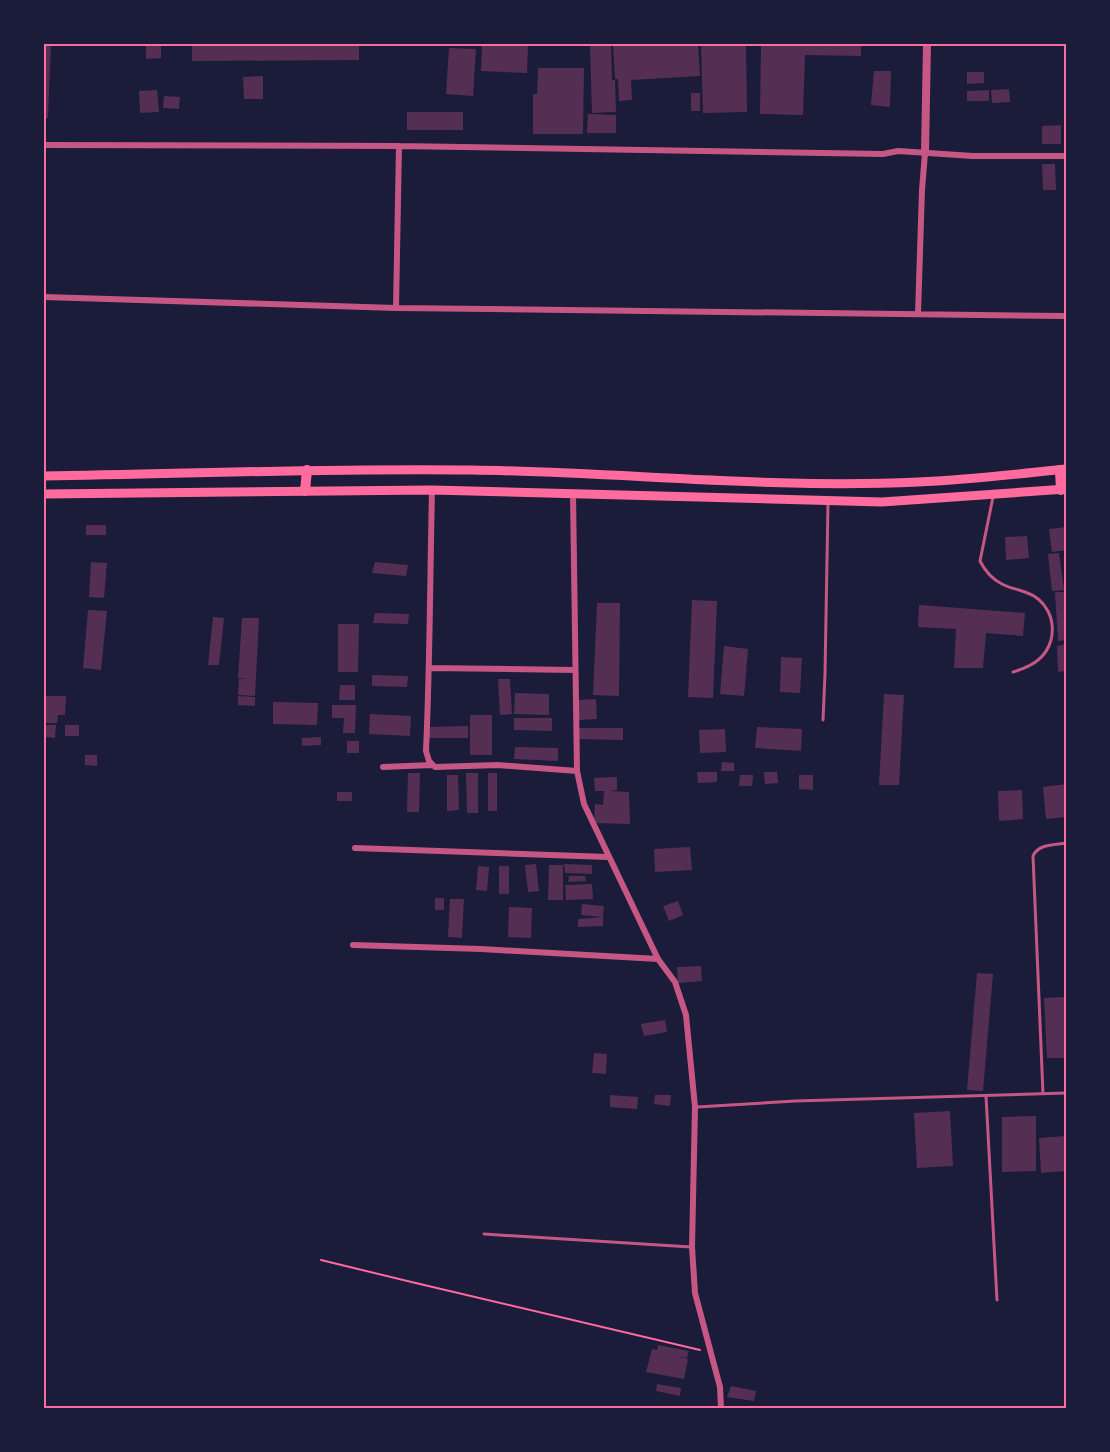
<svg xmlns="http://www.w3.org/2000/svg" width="1110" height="1452" font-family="'Alegreya Sans',sans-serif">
<rect width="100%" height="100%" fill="#1b1b3a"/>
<path fill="#542f53" d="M44 44H51L48 118H44Z
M146 44H161V58L146 59Z
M192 44H359V60L192 61Z
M482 44H528L527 73 481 71Z
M590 44H611L612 80H615L616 112 592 113Z
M613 44H698L700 76 631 80 632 100 619 101 618 79H615Z
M701 44H746L747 112 703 113Z
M761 44H861V56L805 55 803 115 760 114Z
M449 48 476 49 473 96 446 94Z
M538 68H584L583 134H533V94H537Z
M874 71H891L890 107 871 105Z
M967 72H984V83L967 84Z
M263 76V99H244L243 77Z
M1009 89 1010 102 992 103 991 90Z
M157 90 159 112 140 113 139 91Z
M989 90V101H967V91Z
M691 93H700V111H691Z
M164 96 180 97 179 109 163 108Z
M407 112H463V130H407Z
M588 114 616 115V133H587Z
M1061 125V144H1042V126Z
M1042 164H1055L1056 190H1043Z
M86 525H106V535H86Z
M1066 527V550L1052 552 1049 529Z
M1027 536 1029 558 1006 560 1005 537Z
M1059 553 1064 590 1052 591 1048 554Z
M91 562 107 563 104 598 89 597Z
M375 562 408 565 406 576 372 573Z
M1055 592H1066V640L1058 641Z
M692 600 717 601 713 698 688 697Z
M597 603H620L619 696 593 695Z
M919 605 1025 613 1023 636 986 633 983 668H954L956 629 918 627Z
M88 610 107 611 101 670 83 668Z
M375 613 409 614 408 624 373 623Z
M213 617 224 618 219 665H208Z
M242 618H259L255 696 238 695 239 679H247L238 678Z
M338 624H359L358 672H338Z
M1066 644V671L1058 672 1057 646Z
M724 646 748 649 744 696 720 694Z
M781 657 802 658 800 693 780 692Z
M372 675 408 676 407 687 372 686Z
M498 679H510L512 714 500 715Z
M340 685H355V700H339Z
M515 693 549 694V715L514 714Z
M884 694 904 695 899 785H879Z
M44 696H66L65 715H58L57 723H44Z
M238 696 255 697V706L238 705Z
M596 699 597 719 578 720 577 700Z
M273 702 318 703 317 725 273 724Z
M332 705H356L355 733H343L344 718H332Z
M370 714 411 716 410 736 369 734Z
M470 715H492V755H470Z
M514 718H552V731L514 730Z
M44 725H56L55 738 44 737Z
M65 725H79V736H65Z
M468 726V738H429V727Z
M757 727 802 729 801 751 755 748Z
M578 728H623V740L578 739Z
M725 729 726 752 700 753 699 730Z
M321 737V745L302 746V738Z
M347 741H359V753H347Z
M515 747 558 748V761L514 759Z
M85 755H97V766L85 765Z
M722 762 734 763V771H721Z
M697 772H717V782L698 783Z
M764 772H777L778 783 765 784Z
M408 773H420L419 812H407Z
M466 773H478V813H467Z
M488 773H497V811H488Z
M447 775H458L459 810 447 811Z
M740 775H753L752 786H739Z
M799 775H813V790L799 789Z
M617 777V790L609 791 629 792 630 824 594 823 595 804 603 805 604 791H595L594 778Z
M1066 784V817L1046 819 1043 787Z
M1022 790 1023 819 999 821 998 791Z
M337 792H352V801H337Z
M690 847 692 870 655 872 654 849Z
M536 864 539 891 528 892 525 865Z
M564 864 592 865V874L565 873Z
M549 865H563V900H548Z
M478 866 489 867 487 891 476 890Z
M499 866H509V894H499Z
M569 876H585L586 881 568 882Z
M592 884 593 899 566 900 565 885Z
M435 898H444V910H435Z
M450 899H464L462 938 448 937Z
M678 901 683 915 669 921 663 906Z
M582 904 604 906 603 917 581 915Z
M509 907 532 908 531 938 508 937Z
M603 917V926L578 927V919Z
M701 966 702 981 678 983 677 967Z
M977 973 993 974 983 1091 967 1090Z
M1066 997V1058H1047L1044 998Z
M665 1020 667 1032 644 1036 641 1024Z
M594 1053 607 1054 606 1074 592 1073Z
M610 1095 638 1097 637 1109 610 1107Z
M655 1095H671L670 1106 654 1104Z
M950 1111 953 1166 917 1168 914 1113Z
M1036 1116V1171L1002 1172V1117Z
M1066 1136V1171L1041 1173 1039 1138Z
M658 1345 689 1351 687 1358 676 1356 688 1359 684 1379 646 1372 652 1349 657 1350Z
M657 1384 681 1388 680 1396 656 1391Z
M731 1386 756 1391 754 1401 727 1397Z"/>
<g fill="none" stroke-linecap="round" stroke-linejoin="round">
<path stroke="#ff6b9d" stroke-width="2" d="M321 1260C447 1291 573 1321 700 1350"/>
<path stroke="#c65784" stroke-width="3" d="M993 497 980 561C985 571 992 579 1002 584 1009 588 1017 589 1025 592 1046 599 1056 619 1051 640 1046 659 1030 667 1013 672
M823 720 825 674 828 503
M1043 1094 1033 856C1038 844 1054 845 1066 843
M986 1096 997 1300
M697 1107 795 1101 1066 1093
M484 1234 691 1247"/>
<path stroke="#c65784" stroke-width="6" d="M44 145 399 146 883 154 898 151 973 156H1066
M44 297 396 308 1066 316
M396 308 399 146
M918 314 922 190 925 153
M432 490C430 577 430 664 426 751L429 761 435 767 498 765 577 771
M573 494 577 771 584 804 658 959 675 982 686 1015 695 1107 692 1247 695 1293 720 1387 721 1408
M430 668 574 670
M383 767 432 765
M355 848 608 857
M353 945 481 949 658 959"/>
<path stroke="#c65784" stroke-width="8" d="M925 153 927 44"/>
<path stroke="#ff6b9d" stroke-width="9" d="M44 476C186 474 328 468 471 470 620 472 769 489 918 482 968 480 1017 474 1066 469
M44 494 432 490 882 502 1066 489"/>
<path stroke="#ff6b9d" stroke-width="10" d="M1060 470 1061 490
M305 491 307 470"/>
</g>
<rect width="1110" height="1452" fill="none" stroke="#1b1b3a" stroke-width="90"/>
<rect x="45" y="45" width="1020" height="1362" fill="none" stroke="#ff6b9d" stroke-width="2"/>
</svg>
